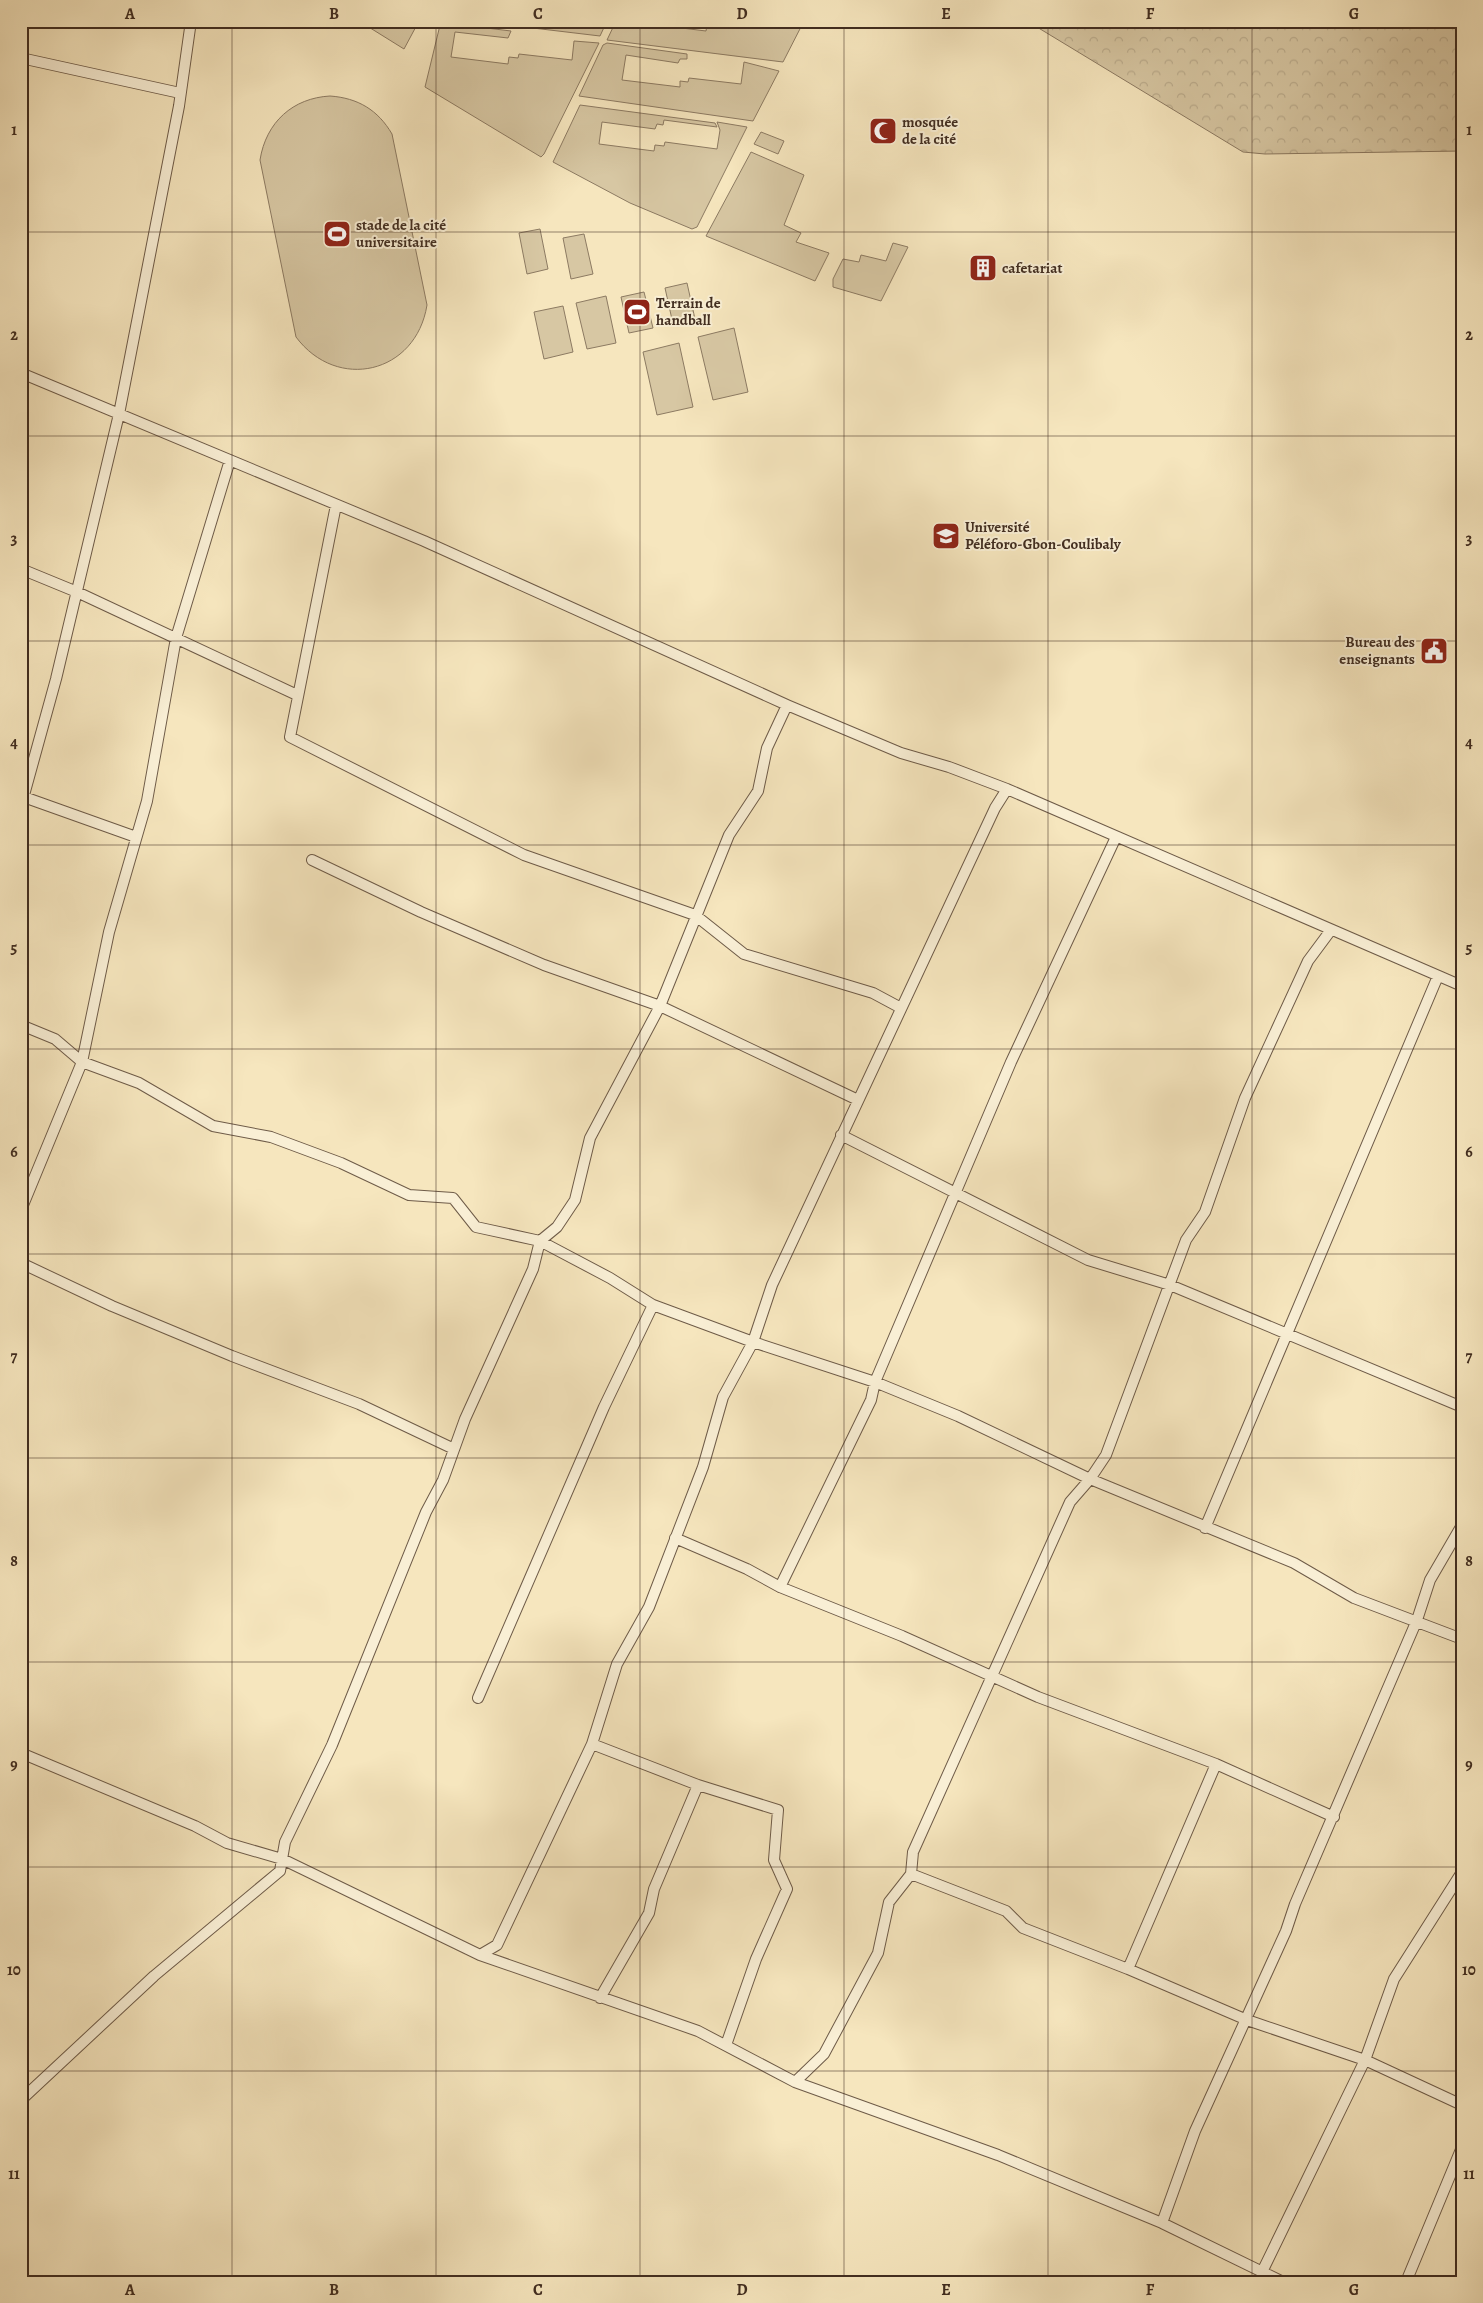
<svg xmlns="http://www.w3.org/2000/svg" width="1483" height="2303" font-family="Alegreya,serif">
<defs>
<pattern id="forest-crowns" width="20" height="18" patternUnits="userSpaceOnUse" patternTransform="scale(1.25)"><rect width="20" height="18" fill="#d7c7a3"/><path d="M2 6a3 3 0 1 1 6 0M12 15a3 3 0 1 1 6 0" fill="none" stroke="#baab8c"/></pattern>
</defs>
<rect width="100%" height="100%" fill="#f6e6be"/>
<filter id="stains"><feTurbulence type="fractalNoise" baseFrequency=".004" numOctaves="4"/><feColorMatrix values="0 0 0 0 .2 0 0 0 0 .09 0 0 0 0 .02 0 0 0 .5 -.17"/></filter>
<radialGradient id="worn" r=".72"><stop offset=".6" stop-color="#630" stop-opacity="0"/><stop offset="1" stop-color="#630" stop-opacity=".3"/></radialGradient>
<path fill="#d7c7a3" stroke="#8c7a62" d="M359 21H419L404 49Z
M441 21H463L462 25 511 31 508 38 455 32 451 57 508 64 509 57 518 58 519 54 572 60 574 41 599 43 544 154 541 157 425 87Z
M474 21H607L600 36Z
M616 21H649V24L706 31 707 25 716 26V22L769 28 770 21H804L783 62 607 40Z
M607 43 687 54V59H680L678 63 626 55 622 80 680 87V81L688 82 689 78 741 84 744 62 779 71 753 121 579 96 603 45Z
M330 96C358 98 378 110 392 134L427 305C416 374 337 392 296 337L260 160C266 122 293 98 330 96Z
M580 105 715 123 717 127 664 120 663 125 657 124 655 129 602 122 599 144 654 151 655 145 664 146 665 142 717 149 720 130 717 122 747 127 697 227 692 229 630 203 553 162Z
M761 132 784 141 778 154 754 144Z
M751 152 804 175 784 225 801 233 796 242 829 253 815 281 706 236Z
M540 229 548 269 527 274 519 233Z
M584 234 593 274 571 279 563 238Z
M893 243 908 247 881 301 833 287V279L843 259 859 262 861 255 886 261Z
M687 283 695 319 673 324 665 288Z
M644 292 653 328 629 333 621 297Z
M606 296 616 343 587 349 576 303Z
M563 306 573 352 544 359 534 312Z
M734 328 748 392 713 400 698 337Z
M679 343 693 407 657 415 643 352Z"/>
<path fill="url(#forest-crowns)" stroke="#8c7a62" d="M1027 21H1462V151L1265 154 1243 152Z"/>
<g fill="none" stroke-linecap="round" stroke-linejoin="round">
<defs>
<path id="street" d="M21 58 180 93
M21 373 424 541 787 705 901 753 949 767 1007 789 1462 986
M336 505 290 737 524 855 695 915 744 954 873 993 901 1008
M21 569 77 592 297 695
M21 796 136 837
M21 806 56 679 119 414 179 106 191 21
M312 860 421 912 544 965 660 1006 858 1100
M21 1025 55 1039 82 1062 139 1083 213 1126 271 1137 341 1163 409 1195 453 1198 476 1227 540 1241 610 1278 653 1305 753 1342 875 1382 958 1416 1090 1479 1294 1563 1354 1598 1462 1639
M841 1135 1088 1260 1170 1285 1462 1407
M21 1210 82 1062 109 932 147 801 176 638 230 460
M21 1263 112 1306 232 1356 359 1404 454 1449
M1205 1528 1438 976
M675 1538 747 1569 780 1587 902 1636 1038 1697 1216 1764 1334 1817
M780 1587 871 1400 875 1382 1011 1062 1116 837
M478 1698 604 1407 653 1305
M592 1744 698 1785 778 1810 774 1860 787 1889 756 1959 726 2045
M21 1753 195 1826 227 1843 282 1859 480 1955 698 2031 795 2082 998 2155 1162 2223 1283 2282
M911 1874 1006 1911 1023 1928 1128 1969 1247 2020 1365 2060 1462 2105
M480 1955 497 1945 592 1744 617 1664 649 1607 703 1467 723 1397 753 1342 772 1285 995 808 1007 789
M1128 1969 1216 1764
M600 1998 649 1913 654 1889 698 1785
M795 2082 824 2054 878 1953 889 1902 911 1874 913 1852 1070 1502 1090 1479 1106 1455 1186 1240 1205 1212 1245 1098 1308 961 1331 930
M21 2100 154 1976 280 1871 285 1842 332 1745 426 1512 443 1480 465 1419 533 1269 540 1241 557 1227 575 1200 590 1138 660 1006 729 835 758 791 767 748 787 705
M1162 2223 1195 2131 1286 1931 1295 1904 1417 1620 1430 1580 1462 1525
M1262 2272 1365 2060 1394 1979 1462 1872
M1406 2282 1462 2147"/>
</defs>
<use href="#street" stroke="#6e5b48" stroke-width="12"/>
<use href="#street" stroke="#f9efd5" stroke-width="10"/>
</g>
<path fill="none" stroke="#412d20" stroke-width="1" stroke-opacity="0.55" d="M232 21V2282M436 21V2282M640 21V2282M844 21V2282M1048 21V2282M1252 21V2282M21 232H1462M21 436H1462M21 641H1462M21 845H1462M21 1049H1462M21 1254H1462M21 1458H1462M21 1662H1462M21 1867H1462M21 2071H1462"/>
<defs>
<symbol id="mosque-square" viewBox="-11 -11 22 22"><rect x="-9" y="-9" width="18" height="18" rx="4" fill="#8f2418" stroke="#f9efd5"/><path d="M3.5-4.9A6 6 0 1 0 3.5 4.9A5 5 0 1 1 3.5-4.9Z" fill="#fff"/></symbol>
<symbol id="stadium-square" viewBox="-11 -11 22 22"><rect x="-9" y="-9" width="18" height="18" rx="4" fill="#8f2418" stroke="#f9efd5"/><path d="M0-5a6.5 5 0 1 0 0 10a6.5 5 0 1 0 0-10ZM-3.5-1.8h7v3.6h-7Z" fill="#fff"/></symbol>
<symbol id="building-square" viewBox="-11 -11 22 22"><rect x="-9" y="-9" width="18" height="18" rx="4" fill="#8f2418" stroke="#f9efd5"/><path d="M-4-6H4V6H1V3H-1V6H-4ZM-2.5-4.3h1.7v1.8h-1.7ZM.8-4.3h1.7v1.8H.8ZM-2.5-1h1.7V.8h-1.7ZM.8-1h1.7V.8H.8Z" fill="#fff"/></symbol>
<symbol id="university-square" viewBox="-11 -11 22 22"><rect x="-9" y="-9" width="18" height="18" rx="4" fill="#8f2418" stroke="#f9efd5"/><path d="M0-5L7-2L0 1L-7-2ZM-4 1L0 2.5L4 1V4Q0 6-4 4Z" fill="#fff"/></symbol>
<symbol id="civic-square" viewBox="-11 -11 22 22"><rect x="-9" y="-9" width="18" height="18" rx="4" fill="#8f2418" stroke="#f9efd5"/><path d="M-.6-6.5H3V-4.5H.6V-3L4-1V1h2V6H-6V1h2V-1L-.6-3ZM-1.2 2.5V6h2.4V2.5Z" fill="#fff"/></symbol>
</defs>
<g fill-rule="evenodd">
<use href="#mosque-square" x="867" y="115" width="32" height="32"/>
<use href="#stadium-square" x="321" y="218" width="32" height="32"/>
<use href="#building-square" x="967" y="252" width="32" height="32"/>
<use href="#stadium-square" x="621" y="296" width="32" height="32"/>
<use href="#university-square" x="930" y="520" width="32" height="32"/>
<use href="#civic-square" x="1418" y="635" width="32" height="32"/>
</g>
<g text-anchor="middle" stroke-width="4" stroke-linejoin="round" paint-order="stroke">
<g font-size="15" font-weight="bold" fill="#412d20" stroke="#f9efd5" text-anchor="start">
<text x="902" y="127">mosquée<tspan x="902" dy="17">de la cité</tspan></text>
<text x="356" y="230">stade de la cité<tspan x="356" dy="17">universitaire</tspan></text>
<text x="1002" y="273">cafetariat</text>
<text x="656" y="308">Terrain de<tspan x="656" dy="17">handball</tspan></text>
<text x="965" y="532">Université<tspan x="965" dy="17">Péléforo-Gbon-Coulibaly</tspan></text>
<text x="1415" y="647" text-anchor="end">Bureau des<tspan x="1415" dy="17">enseignants</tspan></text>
</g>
</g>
<rect width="1483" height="2303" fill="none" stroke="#f6e6be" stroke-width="55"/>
<rect x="28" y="28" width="1428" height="2248" fill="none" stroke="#412d20" stroke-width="2"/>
<g font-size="16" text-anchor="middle" font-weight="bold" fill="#412d20">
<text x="130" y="19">A</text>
<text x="334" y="19">B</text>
<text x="538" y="19">C</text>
<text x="742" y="19">D</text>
<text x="946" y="19">E</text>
<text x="1150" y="19">F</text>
<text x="1354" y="19">G</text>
<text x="14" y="135">1</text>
<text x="1469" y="135">1</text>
<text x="14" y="340">2</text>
<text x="1469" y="340">2</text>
<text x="14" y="544">3</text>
<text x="1469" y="544">3</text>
<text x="14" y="748">4</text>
<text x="1469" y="748">4</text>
<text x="14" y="953">5</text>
<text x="1469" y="953">5</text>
<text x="14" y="1157">6</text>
<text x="1469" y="1157">6</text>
<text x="14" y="1362">7</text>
<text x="1469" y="1362">7</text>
<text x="14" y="1566">8</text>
<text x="1469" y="1566">8</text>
<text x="14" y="1770">9</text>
<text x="1469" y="1770">9</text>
<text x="14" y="1975">10</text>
<text x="1469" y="1975">10</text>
<text x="14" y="2179">11</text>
<text x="1469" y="2179">11</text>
<text x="130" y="2295">A</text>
<text x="334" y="2295">B</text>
<text x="538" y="2295">C</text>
<text x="742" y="2295">D</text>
<text x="946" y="2295">E</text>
<text x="1150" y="2295">F</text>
<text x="1354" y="2295">G</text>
</g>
<rect width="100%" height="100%" filter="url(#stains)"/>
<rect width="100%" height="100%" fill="url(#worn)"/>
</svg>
